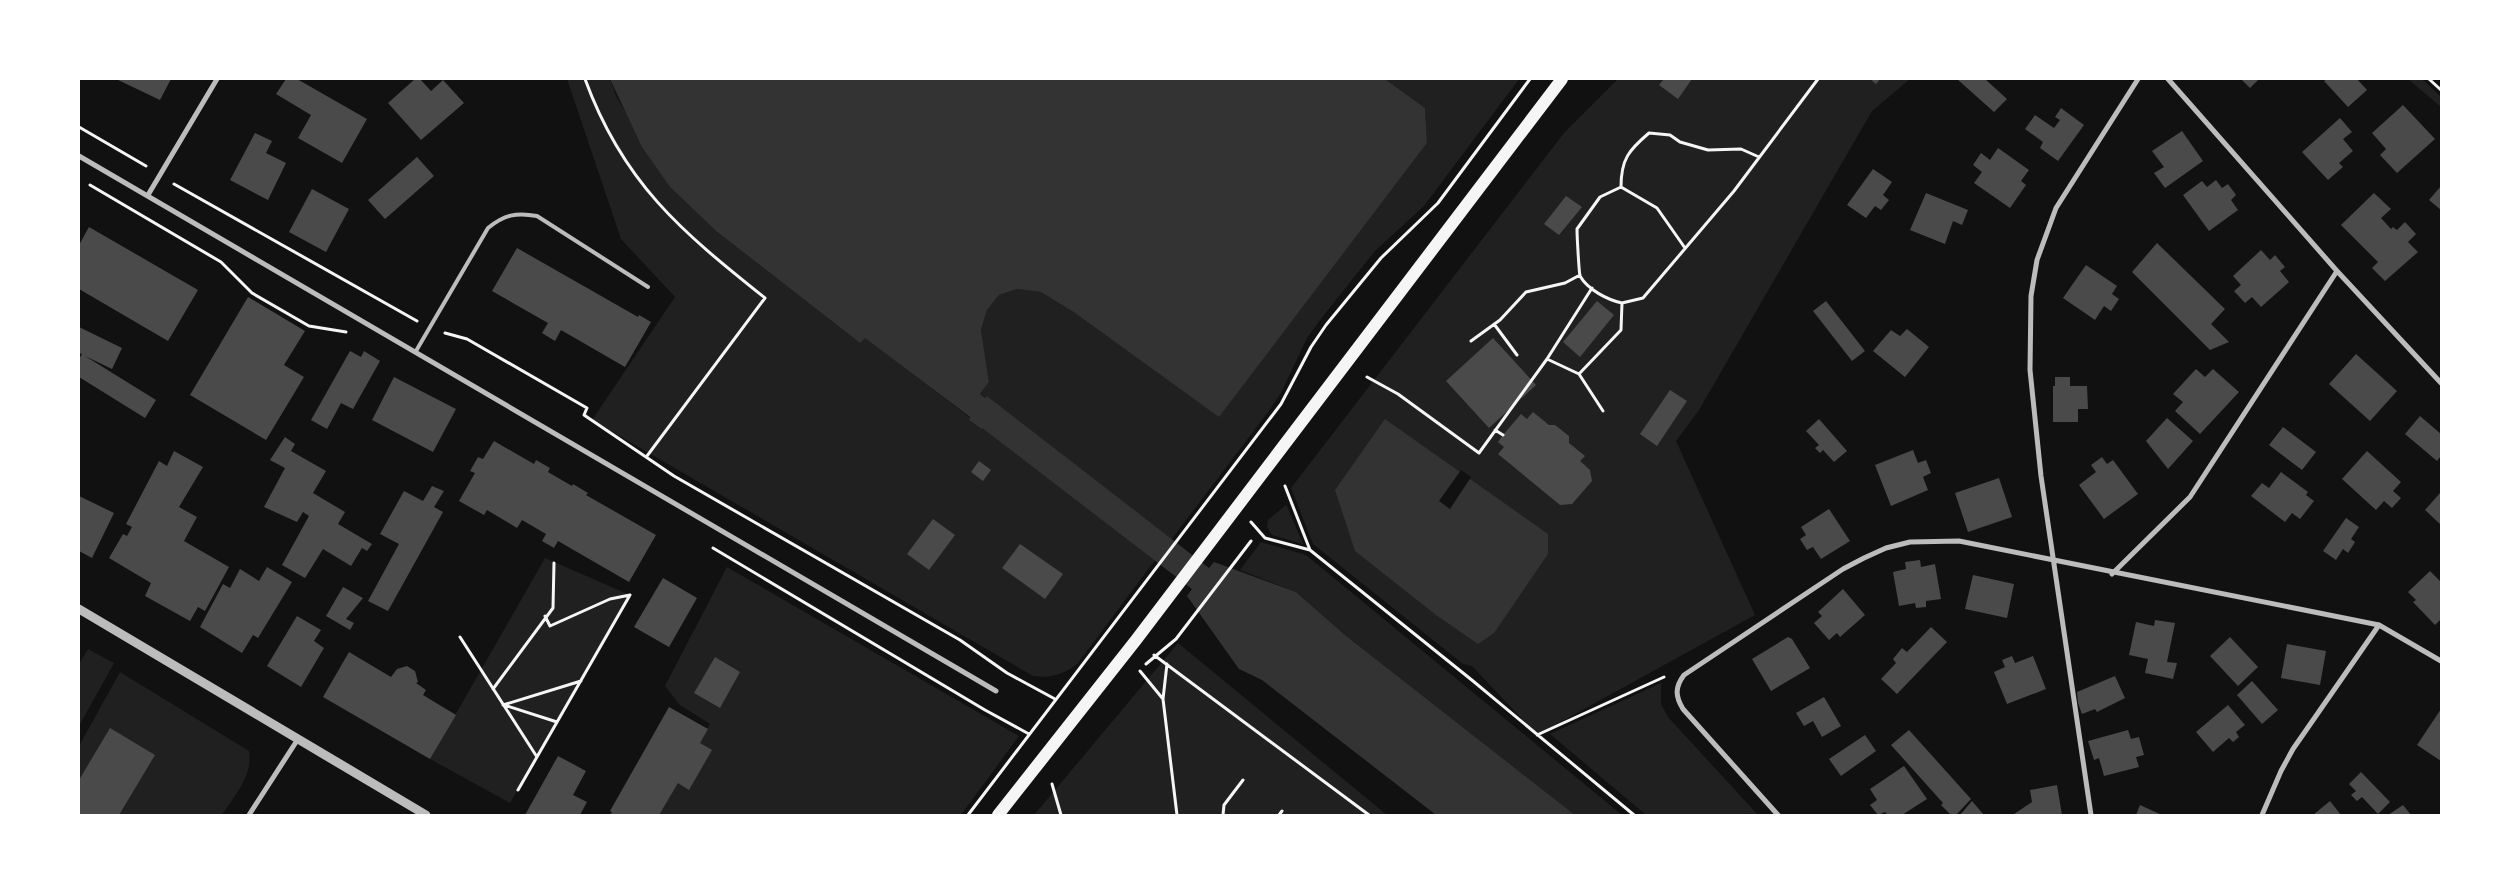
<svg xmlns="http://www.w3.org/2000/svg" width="2520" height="894" font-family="'Source Sans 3',sans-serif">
<rect width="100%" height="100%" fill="#111"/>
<path fill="#202020" d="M567 79H610L616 96 670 187 716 231 860 343 865 337 970 418 969 420 980 429 981 427 1155 560 1078 663C1064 675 1051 678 1033 676L592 420 675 297 621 239Z
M1385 79H1519L1424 206 1375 251 1320 320 1307 338 1281 393 1268 412 1171 540 987 396 986 398 980 394 989 382 981 330 987 310 999 295 1017 289 1041 292 1075 313 1219 416 1427 143 1425 108Z
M1618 79H1910L1872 111 1699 410 1676 441 1755 615 1537 735 1472 666 1463 664 1313 544 1291 488 1564 133Z
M2408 79H2422L2441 97V107Z
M1286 505 1287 506 1303 544 1272 535 1267 527 1268 520Z
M1261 542 1306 555 1622 815H1575L1345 635 1296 592 1240 570Z
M545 558 630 595 510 803 430 759Z
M727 567 1019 736 961 815H655L710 724 680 705 665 686Z
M1178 643 1387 815H1034Z
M88 649 114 663 79 726V664Z
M120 672 249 751C253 776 235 795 222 815H79V746Z
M1661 683V704L1668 717 1758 815H1646L1550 734Z"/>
<path fill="#333" d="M610 79H1385L1425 108 1427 143 1219 417 1075 313 1041 292 1017 289 999 295 987 310 981 330 989 382 980 394 985 398 987 396 1209 568 1214 562 1296 592 1345 635 1575 815H1436L1262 680 1239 669 1187 596 1192 589 982 428 981 429 969 420 970 417 865 338 860 343 716 231 670 187 642 147Z
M1385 419 1548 534V554L1494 633 1478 644 1436 615 1355 551 1335 490Z"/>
<path fill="#111" d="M1461 470 1471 477 1450 509 1439 501Z"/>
<path fill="#4a4a4a" d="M116 79H171L160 100Z
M286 79H297L367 119 342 163 298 138 311 115 276 94Z
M415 79H420L431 91 443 80 464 103 421 140 388 103Z
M1664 79H1692L1678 99 1659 85Z
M1870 79H1880L1876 84Z
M1957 79H1985L2007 99 1994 112Z
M2241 79H2259L2250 88Z
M2327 79H2357L2367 90 2348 107 2324 81Z
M2403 105 2435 139 2397 173 2380 155 2386 149 2372 133Z
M2061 108 2084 125 2058 161 2040 148 2043 142 2025 129 2035 115 2054 128 2060 120 2055 117Z
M2340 118 2352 132 2343 139 2353 151 2339 163 2343 167 2328 180 2302 152Z
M2182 131 2203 161 2165 188 2154 173 2164 167 2152 151Z
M255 133 272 141 266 153 286 163 268 200 230 180Z
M1998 148 2029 170 2021 181 2026 185 2010 208 1974 183 1982 172 1973 165 1981 153 1990 160Z
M417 157 434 176 385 219 368 200Z
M1873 169 1892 182 1883 195 1889 200 1881 210 1875 206 1866 218 1847 205Z
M2216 180 2222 188 2228 184 2236 195 2231 200 2238 210 2209 231 2183 195 2202 181 2207 187Z
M2441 186V210L2429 200Z
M312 189 349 209 326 252 289 232Z
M1926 193 1968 210 1962 225 1953 221 1945 244 1910 230Z
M2374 193 2391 209 2381 218 2391 229 2393 227 2397 230 2405 222 2416 234 2408 242 2418 252 2385 281 2372 268 2378 262 2341 225Z
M1566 196 1582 207 1559 235 1544 224Z
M89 227 198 290 168 341 79 289V245Z
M2157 243 2225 309 2211 324 2229 342 2210 350 2132 272Z
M517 248 638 317 639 315 651 322 625 367 561 330 555 341 542 333 548 323 492 291Z
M2261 250 2270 260 2275 255 2285 267 2280 271 2289 282 2261 307 2252 297 2245 303 2234 291 2241 285 2233 276Z
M2086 265 2117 286 2112 294 2119 299 2111 311 2104 306 2095 320 2063 298Z
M248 297 305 331 284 365 304 377 266 440 190 395Z
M1597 301 1614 315 1580 357 1563 342Z
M1826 301 1865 351 1852 361 1813 311Z
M79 327 122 348 112 369 85 356 156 400 145 418 79 377V359L82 354 79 353Z
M1907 329 1929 347 1905 377 1873 351 1891 330 1900 336Z
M1493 338 1536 385 1489 428 1446 381Z
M350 351 361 357 364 351 380 361 353 409 341 403 327 429 311 420Z
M2356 354 2397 391 2370 421 2329 384Z
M2196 369 2205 377 2213 369 2239 392 2200 434 2175 411 2183 402 2173 394Z
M394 377 456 409 433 452 372 420Z
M2055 377H2070V386H2087L2088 409H2078V422H2053V386H2055Z
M1670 390 1687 401 1657 446 1640 434Z
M1533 412 1549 425H1555L1569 436V443L1585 456 1580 461 1590 470 1592 481 1572 504 1560 505 1498 454 1504 447 1498 442 1503 435 1521 414 1527 419Z
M2420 416 2441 434V456L2437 461 2405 434Z
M2167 418 2193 441 2168 469 2146 441Z
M1819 419 1847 451 1834 462 1823 450 1820 453 1815 448 1819 445 1806 431Z
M2283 427 2316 452 2302 470 2269 445Z
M285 437 295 444 291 451 326 471 313 493 345 512 338 524 372 544 367 551 362 548 351 566 323 549 305 578 282 565 309 516 303 512 297 522 264 507 285 468 270 460Z
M494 441 534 464 536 460 550 468 548 472 572 486 573 484 588 493 586 495 656 535 629 582 558 541 554 548 542 541 546 534 522 520 517 528 487 510 484 515 459 501 475 473 470 471 478 457 483 459Z
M1913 450 1918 463 1926 460 1931 473 1923 477 1928 490 1891 506 1875 465Z
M174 451 203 467 179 507 197 517 184 541 229 567 205 611 198 607 190 621 145 596 151 583 109 558 123 534 127 536 132 527 126 524 159 461 167 466Z
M2367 451 2401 482 2393 491 2401 498 2392 508 2384 501 2376 510 2342 479Z
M2102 457 2107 464 2113 460 2138 494 2104 519 2079 485 2096 472 2091 465Z
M979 461 991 470 983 481 971 472Z
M2281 472 2308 492 2306 495 2314 501 2300 519 2292 513 2285 522 2251 496 2262 483 2269 488Z
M1999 478 2012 517 1968 532 1955 493Z
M432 486 444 491 434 507 443 512 388 611 368 601 399 544 380 534 404 491 423 501Z
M2440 493 2441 494V525L2425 510Z
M79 496 114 513 92 558 79 551Z
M1829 509 1850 541 1821 559 1813 547 1807 550 1800 539 1806 535 1801 527Z
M2346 518 2359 527 2351 539 2355 542 2348 553 2343 549 2336 560 2323 551Z
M933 519 955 535 929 570 907 554Z
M1020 544 1063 574 1045 599 1002 568Z
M1920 560 1921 567 1935 564 1941 599 1926 601V607L1916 608 1915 603 1899 606 1893 572 1906 569 1905 562Z
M267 567 292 582 258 638 253 635 242 653 200 627 223 584 230 588 240 569 259 581Z
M2430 571 2441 582V619L2435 625 2413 602 2416 600 2408 592Z
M1973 575 2014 584 2007 618 1965 609Z
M663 578 697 598 669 647 634 627Z
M343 587 363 598 346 619 354 623 350 630 326 616Z
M1843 589 1865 615 1840 637 1837 633 1829 640 1814 623 1822 616 1818 612Z
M297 616 321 630 314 641 324 648 301 687 267 666Z
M2155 620 2175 623 2167 662 2177 663 2173 679 2145 673 2148 659 2129 655 2136 622 2154 626Z
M1931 627 1947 642 1897 694 1881 679 1896 663 1893 659 1902 648 1907 652Z
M1788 637 1792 639 1810 668 1771 691 1752 659Z
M2230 637 2258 667 2238 686 2210 656Z
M2287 644 2326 651 2320 685 2281 678Z
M349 652 391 677 397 669 407 666 415 671 418 682 416 683 426 690 423 695 456 715 430 759 323 697Z
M2012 656 2015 663 2033 656 2046 689 2007 704 1994 672 2005 667 2002 660Z
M715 657 740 672 720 708 694 693Z
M2115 676 2125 698 2097 712 2095 709 2082 714 2078 703 2077 692Z
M2252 681 2278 710 2262 724 2237 695Z
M1824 697 1841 726 1822 737 1813 721 1804 726 1796 713Z
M2228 705 2245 725 2236 732 2239 737 2233 742 2229 738 2213 752 2196 732Z
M669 707 708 729 700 743 712 750 689 790 678 783 659 815H610L612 812 610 811Z
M2441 709V761L2417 745Z
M110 728 155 755 119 815H79V780Z
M1909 730 1971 799 1956 815H1951L1941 805 1943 803 1891 745Z
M2128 730 2131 739 2139 737 2144 755 2136 757 2139 767 2104 776 2099 758 2094 760 2088 741Z
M1865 735 1876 751 1841 776 1829 759Z
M558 756 586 771 573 795 587 802 580 815H525Z
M1904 766 1927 799 1902 815H1888L1885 812 1878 815 1870 805 1877 800 1870 789Z
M2361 772 2390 802 2378 814 2362 797 2357 801 2351 795 2356 791 2349 784Z
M2057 785 2062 815 2014 814 2032 802 2030 790Z
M1972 801 1984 815H1960Z
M2330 801 2341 815H2313Z
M2140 805 2162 815H2136Z
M2403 805 2411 815H2388Z"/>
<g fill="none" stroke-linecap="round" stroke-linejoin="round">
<path stroke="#f5f5f5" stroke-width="3" d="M585 79C623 183 681 231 765 298L647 456
M2429 79 2441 90
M79 127 146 166
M174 184 417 321
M90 185 221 262 252 293 309 326 346 332
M1685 248 1657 208 1621 187C1621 159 1629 150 1649 133L1670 135 1680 142 1708 150 1741 149 1759 157
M1622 303 1643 298 1734 191 1818 79
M1494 324 1517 355
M445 333 467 339 587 408 584 415 674 476 960 640 1007 673 1055 699
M1471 341 1500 320 1526 292 1565 283 1580 275
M1579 374 1547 359 1592 288
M1367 377 1398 394 1479 453 1547 359
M1603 411 1579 374 1621 330 1622 303C1608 300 1588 290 1580 276 1579 272 1577 236 1577 229L1600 197 1621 187
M1495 430 1503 435
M1285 486 1310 550
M1251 522 1265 538 1310 550 1473 681 1634 815
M713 548 985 710
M545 616 550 626 610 599 630 595
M460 637 537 757
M1154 655 1369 815
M1146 664 1176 639 1251 541
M1167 664 1163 699 1177 815
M1140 671 1163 699
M493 689 553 608 554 563
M503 705 581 681
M504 705 557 722
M985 710 1029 734
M1537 735 1664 677
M1052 784 1061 815
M518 790 630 595
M968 815 1281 404 1311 347 1326 325 1381 258 1438 203 1530 79
M1223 815 1224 805 1243 780
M1279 815 1282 811"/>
<path stroke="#bcbcbc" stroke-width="4" d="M416 351 488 228C504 215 516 212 537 216L648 287"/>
<path stroke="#bcbcbc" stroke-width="5" d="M2168 79 2337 271 2441 383
M79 156 996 691
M148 195 217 79
M2112 574 2190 497 2337 271
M249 815 298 739
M1778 815 1683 709C1675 696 1675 687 1684 675L1843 569 1864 558 1886 548 1910 542 1959 541 2379 625 2441 661
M2091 815 2041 476 2030 370 2031 296 2037 260 2056 208 2138 79
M2262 815 2281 771 2293 749 2379 625"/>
<path stroke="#bcbcbc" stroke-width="9" d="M79 609 426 815"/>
<path stroke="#f5f5f5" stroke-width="12" d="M998 815 1136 640 1562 79"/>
</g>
<rect width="2520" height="894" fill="none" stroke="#ffffff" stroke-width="160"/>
</svg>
